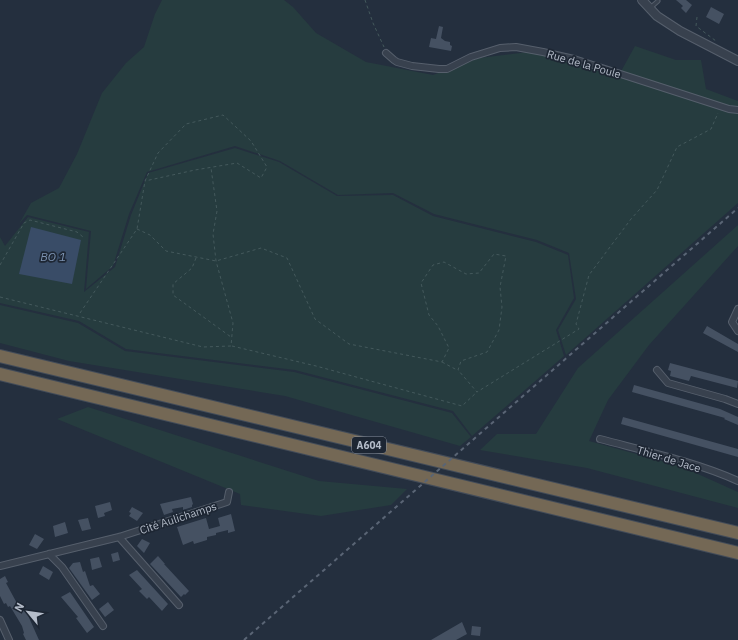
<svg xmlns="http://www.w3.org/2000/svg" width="738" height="640" font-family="'IBM Plex Sans',sans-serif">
<rect width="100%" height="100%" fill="#242f3e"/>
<path fill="#263c3f" d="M162 0H284L293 7 316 33 366 62 433 75 479 58 528 52 619 75 635 46 676 60H701L706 89 738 101V203L566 355 558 330 576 299 569 253 537 240 434 214 393 193 338 195 280 161 235 146 147 172 129 214 113 266 86 289 91 231 27 215 19 224 31 203 59 188 77 154 102 93 126 63 144 47 155 14Z
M235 148 279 162 337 196 393 195 433 216 536 242 568 255 574 298 556 330 564 356 472 436 453 411 295 370 126 349 79 321 0 303V237L5 246 28 217 89 232 84 292 115 267 131 215 148 173Z
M738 225V246L649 345 608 400 589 441 680 466 738 492V508L587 468 480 450 497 434H536L578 368Z
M0 305 78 323 125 351 294 372 452 413 471 437 460 446 285 396 69 361 0 343Z
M88 407 319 481 407 489 391 505 321 516 241 505 240 494 57 419Z"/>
<path fill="#394c67" d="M31 227 81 240 72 284 19 274Z"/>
<path fill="#455162" d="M676 0H686L692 5 686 13 681 8 683 6Z
M711 7 724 14 719 24 706 17Z
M439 26 443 27 441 38 445 41 450 42V45L452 46 451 51 429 47 431 38 436 39Z
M707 326 738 344V352L703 333Z
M670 363 738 381 737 388 691 376 689 381 670 376 671 371 668 370Z
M634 385 720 409 738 417V425L724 419 725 418 632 392Z
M623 417 738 449V457L621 424Z
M191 497 193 504 192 505V507L183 510V507L172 509 173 512 164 515 160 504Z
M110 502 112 510 104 513 105 516 98 518 95 506Z
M132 507 143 513 137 521 129 516 131 513 129 512Z
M231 514 235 531 228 533V530L216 533V535L207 537V540L194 544 193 541 183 545 177 527 206 518 209 529 220 526 218 518Z
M88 518 91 529 82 531 78 520Z
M65 522 68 533 55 537 53 526Z
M35 534 44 539 37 549 29 545Z
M142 539 150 543 144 553 137 546Z
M118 552 120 560 113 562 111 554Z
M158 556 165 564H164L189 591 185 595 184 594 181 597 150 564Z
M99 557 102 567 92 570 90 559Z
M80 562 83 572 85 571 90 586 93 585 100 594 92 600 69 568 73 563Z
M43 566 53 572 49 580 39 574Z
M137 570 168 604 162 611 149 597 147 599 139 591 142 589 129 575Z
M5 576 8 582 6 583 19 607 22 605 26 611 39 640H26L23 634 24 633 22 626 10 606 8 607 6 603 4 604 0 596V579Z
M70 592 94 627 87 633 76 618 78 617 61 597Z
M108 602 114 610 105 617 99 609Z
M462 622 467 634 456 640H431Z
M472 626 481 627 480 636 471 635Z"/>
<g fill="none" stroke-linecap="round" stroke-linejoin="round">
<defs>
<path id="service" d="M650 8 658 1"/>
<path id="minor" d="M386 53 394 60 397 62 412 66 439 69H447L471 57 500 48 516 47 543 52 574 59 729 109 738 110
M738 309 732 322 738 331
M657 370 668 383 725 399 738 404
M600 439C645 451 696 462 738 481
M119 537 179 605
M49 554 62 567 103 626
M0 566 119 537 227 502 229 492
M0 620 9 640"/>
<path id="tertiary" d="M642 0 657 16 680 31 738 61"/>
<path id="motorway" d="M0 356 738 533
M0 374 738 553"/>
</defs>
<use href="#service" stroke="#565f6c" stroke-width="5"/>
<use href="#minor" stroke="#565f6c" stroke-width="8"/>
<use href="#tertiary" stroke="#565f6c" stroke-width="10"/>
<use href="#motorway" stroke="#434c59" stroke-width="14"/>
<path stroke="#44595c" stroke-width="1" stroke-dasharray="3 3" stroke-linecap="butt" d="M365 0 373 23 384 47
M697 17 696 26 716 41
M137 229 150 235 166 251 216 261 261 248 287 258 315 319 349 344 442 362 449 348 438 326 429 315 421 283 433 265 444 262 466 274 479 273 494 254 506 256 500 287 502 307 499 330 487 352 461 361 458 370 477 392 579 329 576 324 589 275 631 219 657 190 677 147 711 129 718 113
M196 258 192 268 173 284V295L231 337
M0 265 24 223 30 220 77 232 83 237
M0 297 203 347 231 346 233 323 216 261 213 234 217 211 211 168
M80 313 137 229 145 181 158 153 186 124 223 115 251 141 267 167 261 178 237 163 195 170 145 181
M232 346 316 366 462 406 477 392
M442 362 457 370"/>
<use href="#service" stroke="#38414e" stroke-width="3"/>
<use href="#minor" stroke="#38414e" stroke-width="6"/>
<use href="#tertiary" stroke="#38414e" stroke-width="8"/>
<use href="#motorway" stroke="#746855" stroke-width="12"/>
<path stroke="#5a6575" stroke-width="2" stroke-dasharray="4 4" stroke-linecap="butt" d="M244 640 738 208"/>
</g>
<g text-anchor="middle" stroke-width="3.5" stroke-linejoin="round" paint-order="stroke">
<rect fill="#1d2633" stroke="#878f9c" stroke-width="1" x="352" y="437" width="34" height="16" rx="3"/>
<g font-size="10" font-weight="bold" fill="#b4bcc9">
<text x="369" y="449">A604</text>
</g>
<g font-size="11" fill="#b4bcc9" stroke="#1d2633">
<text transform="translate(584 64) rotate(16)" y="4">Rue de la Poule</text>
<text transform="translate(669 459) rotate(17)" y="4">Thier de Jace</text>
<text transform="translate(178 518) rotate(-18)" y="4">Cité Aulichamps</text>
</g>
<g font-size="12" font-style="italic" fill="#7c92b1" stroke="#1d2633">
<text x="53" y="261">BO 1</text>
</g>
</g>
<g transform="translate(28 612) rotate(299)" stroke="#1d2633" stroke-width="3" paint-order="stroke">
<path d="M0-3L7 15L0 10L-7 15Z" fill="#b4bcc9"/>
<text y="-6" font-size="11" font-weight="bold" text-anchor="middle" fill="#b4bcc9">N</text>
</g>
</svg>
